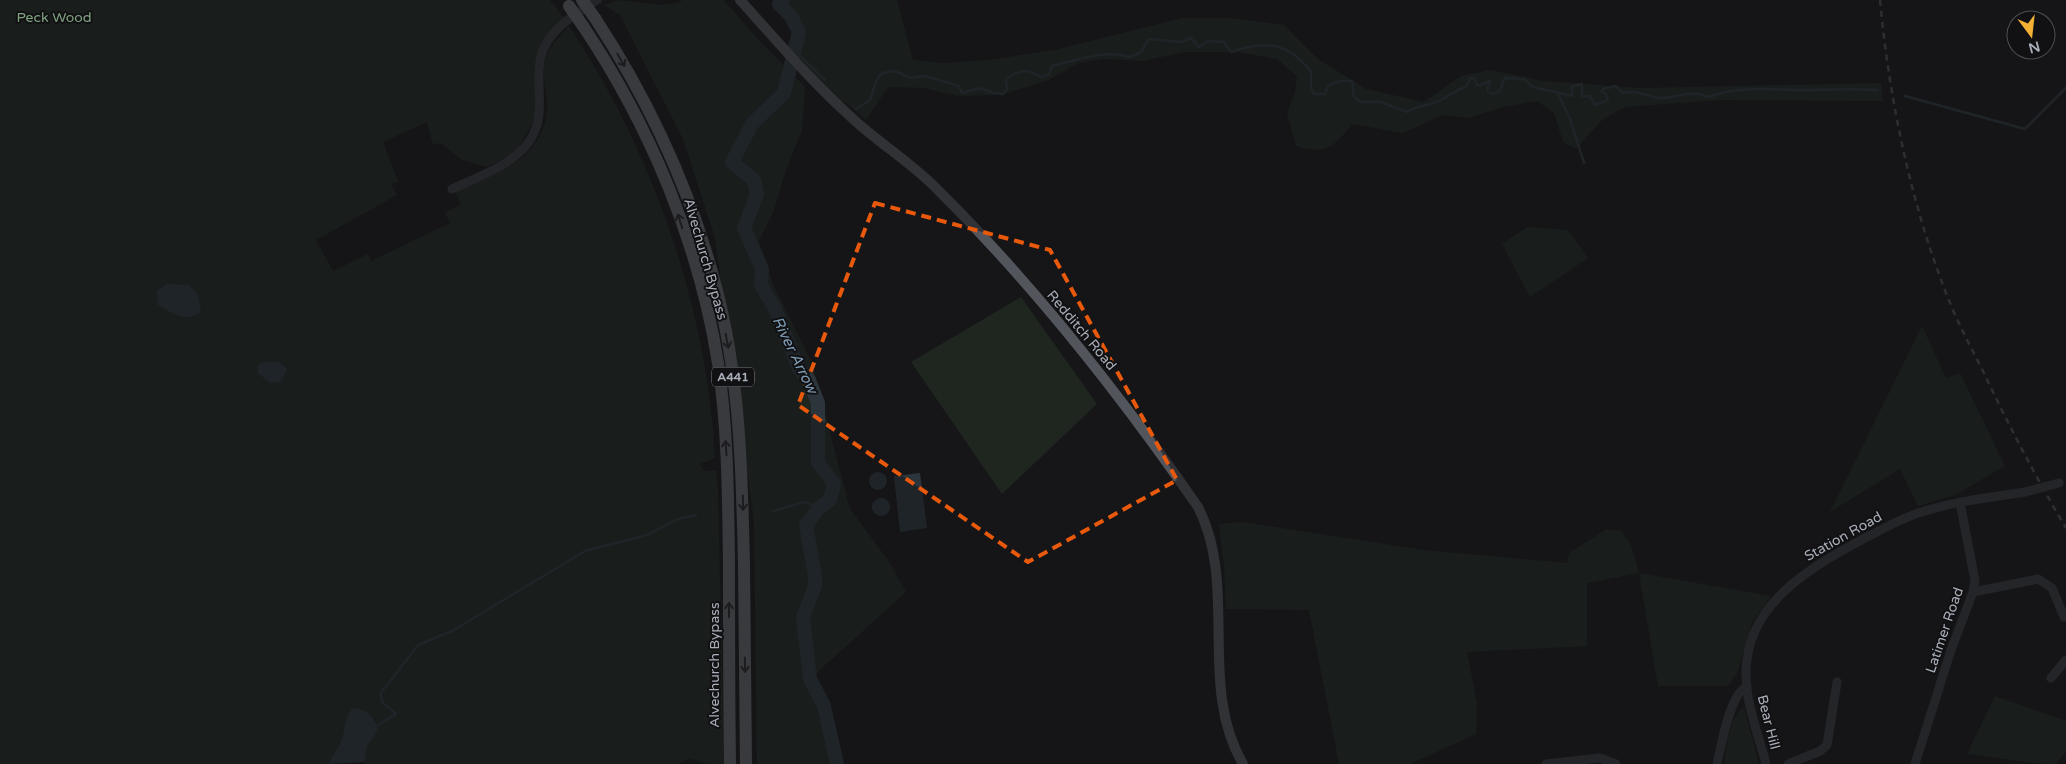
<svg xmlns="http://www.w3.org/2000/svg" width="2066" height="764" font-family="'Varela Round',sans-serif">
<rect width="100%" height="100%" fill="#161618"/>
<path fill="#1e261f" d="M0 0H550L564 18 542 46 534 73 537 97 535 119 515 153 487 167 462 160 441 143 433 145 427 122 383 142 398 181 391 184 397 195 316 240 333 271 368 254 371 261 450 223 445 213 461 204 455 192C472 184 510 168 523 157 539 143 550 120 547 99 545 85 542 74 545 61 549 46 559 37 569 26 653 153 707 306 715 458L700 464 704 471 716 470 718 490 724 764C717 764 707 764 702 763 693 759 687 756 679 764H364L366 748 379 729 374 719H346L342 740 328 764H0Z
M620 0 662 5 677 3 683 0H724L752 33 805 87 802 130 785 173 774 210 759 241 772 282 811 361 850 509 888 560 906 592 811 678 824 706 837 764H757L754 521 715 238 683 139 620 15 604 5Z
M783 0H897L913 60 944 63 988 60 1054 50 1183 18H1231L1284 25 1318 59 1366 89 1424 102 1461 76 1491 70 1544 81 1640 88 1881 83 1883 101 1720 100 1625 107 1603 119 1576 149 1563 142 1554 113 1537 101 1503 107 1468 118 1443 115 1403 133 1352 124C1334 147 1326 155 1296 146L1287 113 1295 93 1297 76 1277 59 1238 52H1185L1142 61 1103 59 1078 63 1049 80 1000 95 959 96 923 88 888 87 866 120 846 103 838 100 809 70 795 51C800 27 796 21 779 4Z
M1527 227 1568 230 1588 258 1530 297 1502 244Z
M1021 297 1097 404 1002 494 911 362Z
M1922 326 1946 378 1960 373 2005 466 1955 495 1918 506 1900 469 1830 512Z
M1242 522 1424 550 1567 563 1569 553 1607 529 1621 531 1631 545 1639 573 1771 596 1752 623 1737 673 1728 686H1658L1639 573 1587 583V646L1467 652 1477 704 1476 734 1410 764H1339L1309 610 1226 609 1224 566 1219 524Z
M1995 696 2066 721V751L2056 764C2026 764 1997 757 1967 754Z
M1744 707 1759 764H1724C1727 747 1729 717 1744 707Z"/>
<path fill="#2c353c" d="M167 284 189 285 198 294 201 312C183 323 175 314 158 305L157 291Z
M264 362H279L287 369 281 382 270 383 258 373V365Z
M869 481a9 9 0 1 1 18 0a9 9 0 1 1-18 0Z
M920 473 927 528 900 532 894 476Z
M872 507a9 9 0 1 1 18 0a9 9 0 1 1-18 0Z
M352 708C367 709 372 715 379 729L366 748 365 762 328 764 342 740 346 719Z"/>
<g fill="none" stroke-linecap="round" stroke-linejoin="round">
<path stroke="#2c353c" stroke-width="2.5" d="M795 51 825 80
M1558 94 1570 119 1584 163
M1905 96 2025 129 2066 88
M856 109 870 100 876 81 882 73 895 71 910 78 925 76 959 86 962 93 979 88 994 93 1003 94 1007 89 1006 79C1019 70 1028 68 1041 77L1049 74 1052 66C1078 60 1104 49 1130 57L1141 52 1149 39 1181 42 1191 38 1199 47 1208 41 1224 42 1231 52C1264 40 1289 42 1311 72V88L1314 94H1325L1328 86 1339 81H1352L1354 97 1361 102H1381L1407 112C1417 105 1430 106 1441 100 1450 95 1456 90 1466 87L1470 78H1474L1478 86 1490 81 1487 91 1492 94 1499 92 1505 78 1524 79 1533 87 1572 96V86L1582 84V96H1590L1595 105 1608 100 1606 94 1602 92 1603 89 1616 86 1622 93C1640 89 1644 97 1660 98 1678 98 1691 89 1709 97 1738 85 1774 90 1804 90 1829 90 1853 88 1878 90
M773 511 805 502 819 508
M377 726 396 714 383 703 380 694 418 645 452 631 585 551 647 535 678 519 696 515"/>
<path stroke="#2c353c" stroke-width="14" d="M783 0 779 4 791 16 799 32 784 93 752 124 732 162 754 180 757 194 744 228 762 269 761 285 775 309 799 369 809 380 818 403V462L834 484 830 500 819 508 806 525 815 576V586L803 617 810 679 824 706 837 764"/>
<path stroke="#37383d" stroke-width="9" d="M452 189C475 178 503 169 522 150 556 116 526 78 547 42 559 23 579 12 597 0
M1973 592 2038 579 2052 588 2064 617
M2051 678 2066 660
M1546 764 1600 758 1616 764
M1717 764C1721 747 1730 692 1747 687
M1766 764C1757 729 1740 690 1748 653 1759 596 1817 564 1863 539 1883 529 1903 517 1925 511 1957 501 1992 497 2025 492
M1788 764 1820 751 1827 745 1837 682
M1915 764 1951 650 1973 592 1975 581 1960 502"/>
<path stroke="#53555c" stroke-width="10" d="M740 0C777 41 811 81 852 118 879 143 910 162 936 188 1034 285 1120 394 1198 507 1239 587 1197 686 1243 764"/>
<path stroke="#63666e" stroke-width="12" d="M595 18C648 99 690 189 715 283 740 375 742 471 744 565 745 632 745 698 746 764
M583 26C650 126 699 243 718 363 728 430 728 497 729 563 729 630 729 697 730 764"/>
<path stroke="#4a4c52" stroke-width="2.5" stroke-dasharray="6 5" stroke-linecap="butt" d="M1880 0C1889 96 1909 195 1943 285 1953 313 1967 340 1981 367 2007 422 2035 476 2066 528"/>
<path stroke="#37383d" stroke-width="9" d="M2025 492 2059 483"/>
<path stroke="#63666e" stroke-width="12" d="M582 0 595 18
M569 6 583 26"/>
</g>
<defs><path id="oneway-shaft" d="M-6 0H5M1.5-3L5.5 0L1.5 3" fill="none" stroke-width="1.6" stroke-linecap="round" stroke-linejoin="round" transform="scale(1.25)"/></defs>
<g stroke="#26262a">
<use href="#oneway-shaft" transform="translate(621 60) rotate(60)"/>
<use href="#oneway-shaft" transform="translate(680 221) rotate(-108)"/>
<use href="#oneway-shaft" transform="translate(727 341) rotate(79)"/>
<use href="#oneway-shaft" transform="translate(726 448) rotate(-94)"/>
<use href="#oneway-shaft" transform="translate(743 503) rotate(89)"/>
<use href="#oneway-shaft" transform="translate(729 610) rotate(-90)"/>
<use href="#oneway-shaft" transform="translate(745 665) rotate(89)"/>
</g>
<path d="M0 0H2066V764H0ZM875 203 1050 250 1177 480 1028 562 798 405Z" fill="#161618" fill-opacity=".55" fill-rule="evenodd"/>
<path fill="none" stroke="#e8590c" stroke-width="4" stroke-dasharray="10 6" stroke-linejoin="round" d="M875 203 1050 250 1177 480 1028 562 798 405Z"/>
<g text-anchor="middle" stroke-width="4" stroke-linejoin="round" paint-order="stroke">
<rect fill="#111113" stroke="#7b7e86" stroke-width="1" x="712" y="367.5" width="42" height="19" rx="4"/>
<g font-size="12" font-weight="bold" fill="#a8adb8">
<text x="733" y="381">A441</text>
</g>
<g font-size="14" fill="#7fa381" stroke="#111113">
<text x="54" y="22">Peck Wood</text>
</g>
<g font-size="14" fill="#a8adb8" stroke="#111113">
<text transform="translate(706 259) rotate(74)" y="5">Alvechurch Bypass</text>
<text transform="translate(1082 330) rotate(50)" y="5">Redditch Road</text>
<text transform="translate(1843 536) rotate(-29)" y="5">Station Road</text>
<text transform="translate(1944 630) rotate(-71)" y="5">Latimer Road</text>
<text transform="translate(714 665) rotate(-90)" y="5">Alvechurch Bypass</text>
<text transform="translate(1769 722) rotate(76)" y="5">Bear Hill</text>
</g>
<g font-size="15" font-style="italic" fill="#7f9bb3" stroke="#111113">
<text transform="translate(795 355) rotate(64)" y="5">River Arrow</text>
</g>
</g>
<g transform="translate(2031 35) rotate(165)"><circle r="24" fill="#111113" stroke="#4d4f55"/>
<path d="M0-4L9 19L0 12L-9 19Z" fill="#f2b134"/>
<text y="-8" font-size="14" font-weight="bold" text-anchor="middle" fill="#a8adb8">N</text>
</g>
</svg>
